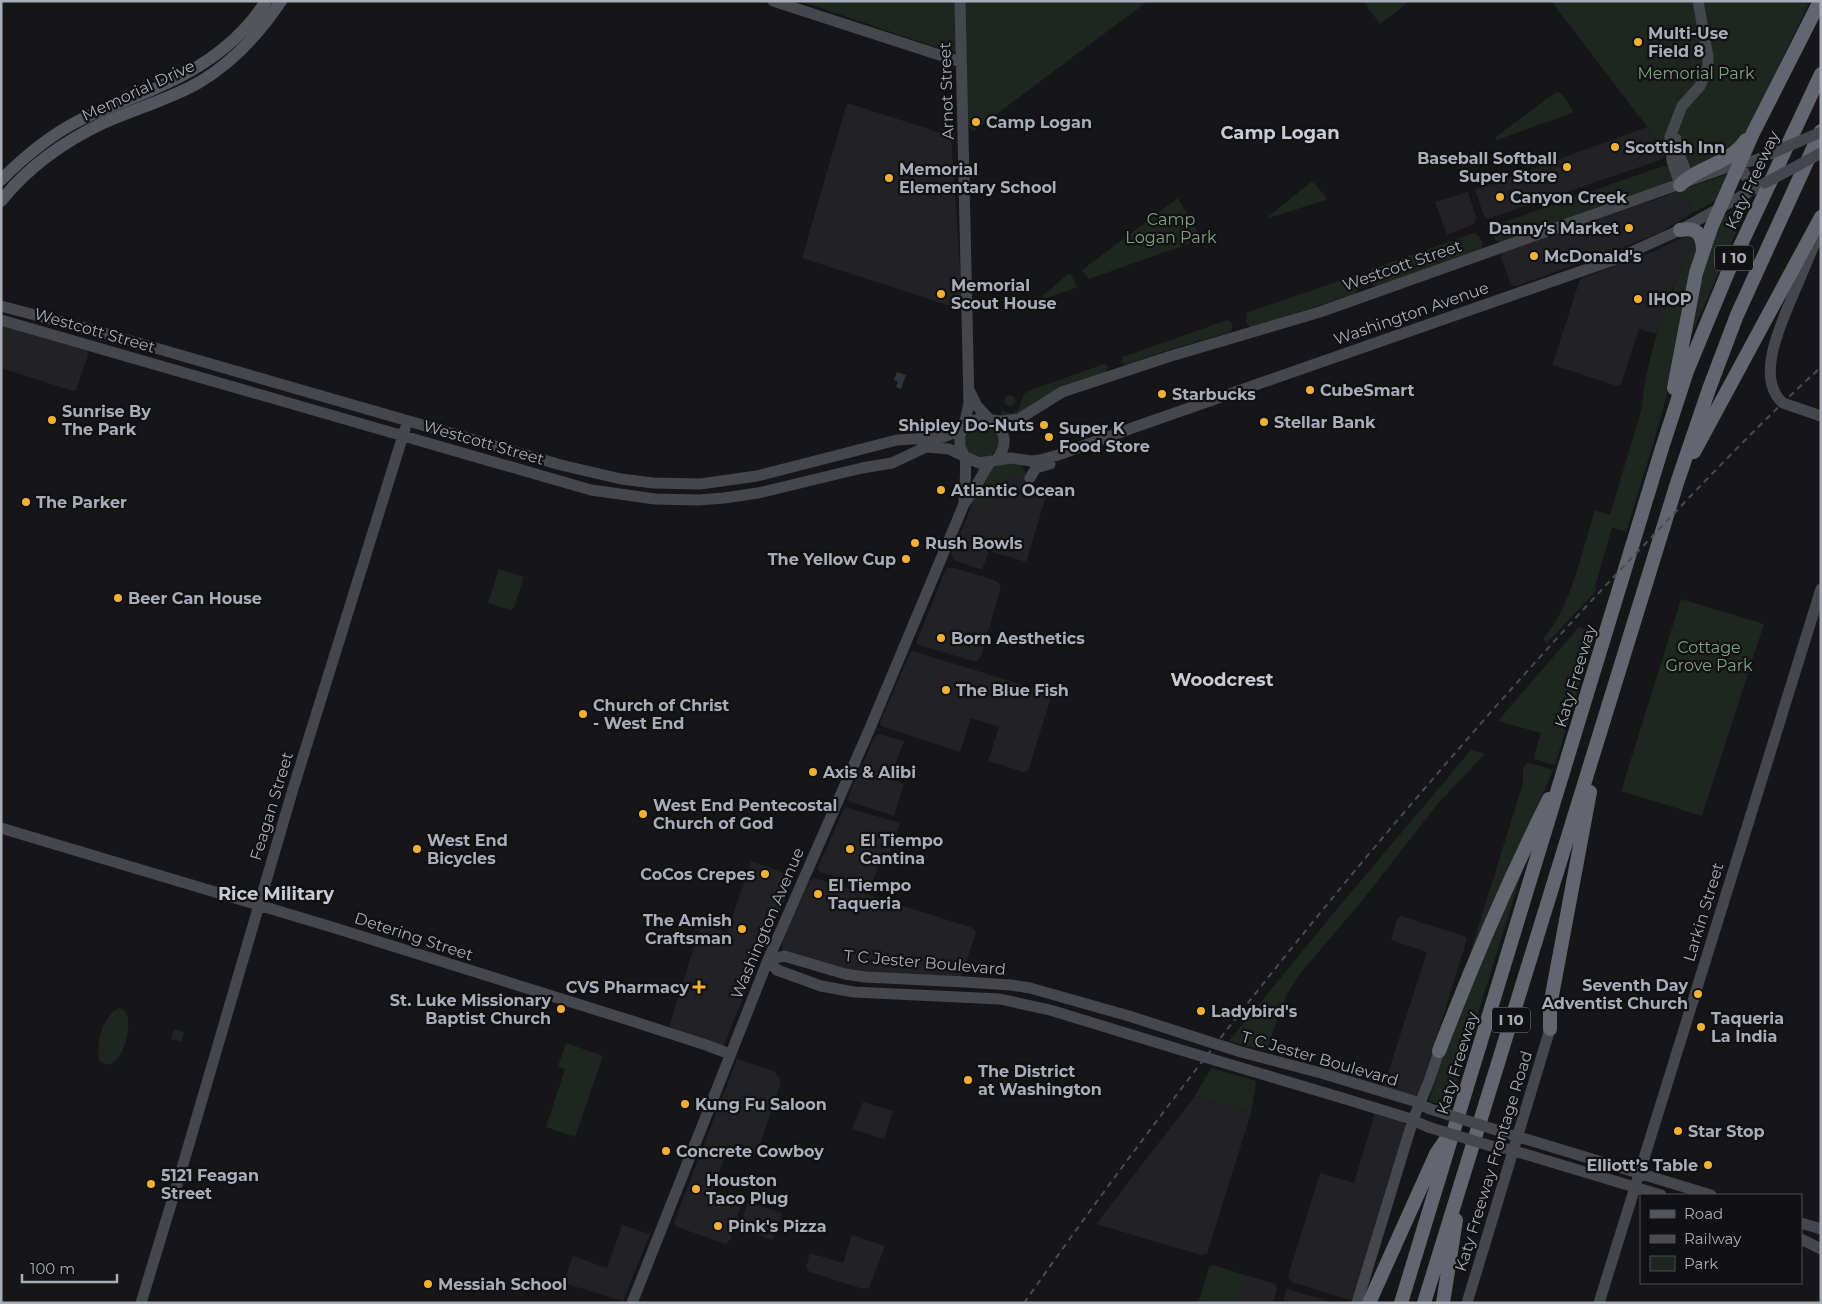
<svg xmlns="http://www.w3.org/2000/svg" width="1822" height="1304" font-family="Montserrat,sans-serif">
<rect width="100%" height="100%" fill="#161618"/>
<path fill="#222225" d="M847 103 951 136 963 310 802 258Z
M1647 127 1664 149 1665 156 1657 161 1488 219 1484 216 1475 190Z
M1468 192 1476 217 1475 222 1472 225 1447 235 1435 202Z
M1673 193 1675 197 1688 196 1691 204 1692 213 1661 232 1614 251 1516 286 1511 285 1501 258 1502 253Z
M1685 236H1696L1671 292 1657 334 1639 329 1621 384 1617 386 1553 365V363L1579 282 1582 278 1655 251Z
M1 325 87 351 88 355 76 390 73 391 1 368Z
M997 464H1021L1033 487 1047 493 1026 562 989 551 982 570 954 560 951 555 982 481Z
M951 567 991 579 998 582 1001 587 981 656 976 662 919 645 916 643 946 569Z
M913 651 1049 693 1051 697 1028 771 1024 772 988 761 999 727 971 718 960 752 881 726 880 722 910 653Z
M879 734 904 741 890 778 904 784 894 816 851 802 848 800 849 794 875 736Z
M845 807 900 823 888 859 881 857 871 888 820 872 817 869Z
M751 861 795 877 765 944 723 1047 669 1027 701 924 727 933Z
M815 878 973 928 976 932 962 975 960 977 861 974 783 951 782 942 788 927 810 880Z
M1401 916 1464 936 1467 939 1421 1088 1417 1095 1414 1096 1383 1088 1427 952 1391 940 1397 919Z
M737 1059 774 1071 780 1080V1085L757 1153 754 1154 729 1145 727 1150 713 1190 743 1200 730 1240 726 1244 677 1227 674 1222Z
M1195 1096 1251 1113 1207 1254 1201 1255 1096 1224Z
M863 1102 893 1111 884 1139 852 1129Z
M1375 1113 1403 1122 1408 1128 1354 1300H1350L1291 1282 1288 1276 1320 1173 1354 1183Z
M748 1202 782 1213 773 1240 739 1229Z
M622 1225 650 1234 623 1301 563 1283 573 1256 607 1268Z
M852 1235 885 1246 869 1288 863 1289 810 1272 807 1269 806 1267 810 1253 843 1263Z
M1245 1275 1275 1284 1277 1289 1273 1303H1236Z
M1287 1289 1335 1303H1283Z"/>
<path fill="#1e261f" d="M800 1H1148L974 131 967 126 964 51 950 52Z
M1363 1H1410L1380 24Z
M1551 1H1810L1743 140 1697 172 1688 169 1682 152 1665 156 1664 149Z
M1556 92 1561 93 1573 110 1572 113 1497 140 1495 139 1497 136Z
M1663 166 1669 167 1673 178 1670 182 1501 243 1495 240 1492 231 1496 225Z
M1731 173 1720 199 1692 213 1691 204 1688 196 1675 198 1673 193Z
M1311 182 1314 183 1326 197V200L1268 218V217Z
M1178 198 1202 239 1089 279 1082 270Z
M1750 201 1691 336 1687 335 1694 299 1721 217Z
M1474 233 1479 236 1483 244 1481 249 1377 286 1372 285 1368 273 1372 269Z
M1696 236 1699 238 1675 365 1654 441 1626 532 1612 527 1595 587 1596 588 1595 592 1547 643 1543 639C1571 608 1582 550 1595 510L1610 515 1642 407C1647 348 1672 289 1696 236Z
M1068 274 1071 275 1077 286 1075 288 1042 300 1040 298Z
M1350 277 1356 280 1359 288 1355 294 1253 327H1250L1246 322V313Z
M1227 320 1233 324 1231 332 1171 349 1126 365 1121 363 1123 357Z
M1104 364 1108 366 1107 371 1023 413 1000 416 1002 410 1012 414 1018 410 1024 394 1028 391Z
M1004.5 401a5.5 5.5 0 1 1 11 0a5.5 5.5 0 1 1-11 0Z
M965 441a17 17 0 1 1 34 0a17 17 0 1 1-34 0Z
M1002 462 1021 464 1026 475 1025 477C1018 480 1014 475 1008 476L1003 484 1002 490 997 489 992 506 978 501 977 506 974 503C980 487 984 469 1002 462Z
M499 569 524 577 514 608 510 610 488 603Z
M1681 599 1764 624 1702 816 1621 791Z
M1579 627 1595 632 1555 765 1533 759 1541 733 1498 721Z
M1471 750 1485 754 1440 801 1365 897 1299 975 1286 996 1266 1051 1229 1041 1332 915Z
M1527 762 1553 770 1475 955 1470 953 1523 783V770Z
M1525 862 1449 1107 1429 1101 1448 1040Z
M118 1008C142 1009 120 1083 99 1060 97 1040 101 1020 118 1008Z
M174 1029 184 1032 181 1042 171 1039Z
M566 1043 603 1056 575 1137 546 1127 565 1069 558 1066Z
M1211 1068 1256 1081 1251 1113 1195 1096Z
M1213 1265 1245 1275 1236 1303H1198L1209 1267Z"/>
<path fill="#2c353c" d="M897 372 906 375 901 389 896 387 898 382 894 380Z"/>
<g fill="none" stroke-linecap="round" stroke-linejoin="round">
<path stroke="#45474d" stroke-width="11" d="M773 1 961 62
M960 1 969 403 964 426
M1676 139 1678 151 1688 177
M1740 164 1746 177 1761 185
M1680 185 1672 161 1670 137 1682 106 1700 86 1708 67V57L1698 1
M1821 229C1812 249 1804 270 1795 290 1784 318 1753 377 1783 403L1821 416
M1 306 100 332 561 465 621 479 653 483 700 484 757 476 897 440 944 437 962 429
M1 320 591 490 655 499 698 500 724 498 758 493 862 468 892 463 926 447 949 449 979 463 1011 458 1031 461 1040 460 1058 455 1135 427 1616 259 1680 230 1765 183
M970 392 977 406 989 419
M993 420C1006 432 1008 445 997 459
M964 455 960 447V435L964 426 972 421 978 419 1002 421 1019 419 1062 392 1171 356 1320 312 1733 165 1756 160
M1030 478 1036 468 1050 464
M964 504C964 488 967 473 965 457
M1 828 335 928 632 1021 706 1045 730 1054
M768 960 777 970 821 986 854 992 1000 999 1050 1010 1191 1053 1339 1097 1408 1118 1428 1127
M768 960 784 956 845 974 865 977 965 982 1011 985 1030 988 1129 1016 1241 1052 1321 1073 1414 1101 1430 1109
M1512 1135 1711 1195
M1508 1149 1661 1195
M1801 1223 1821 1229
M1801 1239 1821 1249
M141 1303 182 1168 293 789 405 429
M632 1303 768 960 870 728 964 504C975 491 981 475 991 461
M1357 1303 1413 1120 1429 1081 1439 1051
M1467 1303 1550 1029
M1599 1303 1821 589"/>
<path stroke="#53555c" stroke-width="12" d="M1 180C24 157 50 135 80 120 108 106 139 97 167 83 206 65 243 38 266 1
M1 201C28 167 65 141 103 123 134 109 168 100 198 83 232 63 259 34 281 1"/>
<path stroke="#63666e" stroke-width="14" d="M1680 185C1699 166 1730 164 1746 140
M1680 230C1696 227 1702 233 1703 249
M1674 388 1696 273 1711 228 1753 133 1820 1
M1694 452 1821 217
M1550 1029V1006L1590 792
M1439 1051C1472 965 1508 881 1549 799
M1369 1303 1436 1154 1449 1135
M1401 1303 1662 448 1687 371 1728 272 1821 74
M1424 1303 1677 483 1709 389 1737 315 1821 131
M1443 1303 1456 1220"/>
<path stroke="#4a4c52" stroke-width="2" stroke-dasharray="6 5" stroke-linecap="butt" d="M1024 1303C1131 1151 1244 1004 1363 861 1448 760 1534 661 1625 565 1689 498 1752 430 1821 367"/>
<path stroke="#45474d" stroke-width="11" d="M1756 160 1821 132
M1765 183 1821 153
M1430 1109 1506 1133
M1428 1127 1501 1149"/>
</g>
<g fill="#f2b134" stroke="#111113" stroke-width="2">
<circle cx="1638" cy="42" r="5"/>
<circle cx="976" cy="122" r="5"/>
<circle cx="1615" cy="147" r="5"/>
<circle cx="1567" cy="167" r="5"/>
<circle cx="889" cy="178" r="5"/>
<circle cx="1500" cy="197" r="5"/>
<circle cx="1629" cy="228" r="5"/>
<circle cx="1534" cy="256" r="5"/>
<circle cx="941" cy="294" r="5"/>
<circle cx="1638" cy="299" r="5"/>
<circle cx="1310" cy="390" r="5"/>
<circle cx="1162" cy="394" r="5"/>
<circle cx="52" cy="420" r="5"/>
<circle cx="1264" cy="422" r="5"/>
<circle cx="1044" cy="425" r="5"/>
<circle cx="1049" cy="437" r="5"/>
<circle cx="941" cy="490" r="5"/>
<circle cx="26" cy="502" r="5"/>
<circle cx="915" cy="543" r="5"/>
<circle cx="906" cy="559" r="5"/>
<circle cx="118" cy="598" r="5"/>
<circle cx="941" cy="638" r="5"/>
<circle cx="946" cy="690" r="5"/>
<circle cx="583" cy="714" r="5"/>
<circle cx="813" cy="772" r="5"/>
<circle cx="643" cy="814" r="5"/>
<circle cx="417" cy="849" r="5"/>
<circle cx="850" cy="849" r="5"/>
<circle cx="765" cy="874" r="5"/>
<circle cx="818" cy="894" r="5"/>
<circle cx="742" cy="929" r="5"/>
<path d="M696.5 979.5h5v5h5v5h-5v5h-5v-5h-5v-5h5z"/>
<circle cx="1698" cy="994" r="5"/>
<circle cx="561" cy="1009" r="5"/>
<circle cx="1201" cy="1011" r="5"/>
<circle cx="1701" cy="1027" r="5"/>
<circle cx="968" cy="1080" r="5"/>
<circle cx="685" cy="1104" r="5"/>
<circle cx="1678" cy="1131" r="5"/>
<circle cx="666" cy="1151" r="5"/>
<circle cx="1708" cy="1165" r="5"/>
<circle cx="151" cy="1184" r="5"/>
<circle cx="696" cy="1189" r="5"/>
<circle cx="718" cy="1226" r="5"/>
<circle cx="428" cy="1284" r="5"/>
</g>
<g text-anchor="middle" stroke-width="4.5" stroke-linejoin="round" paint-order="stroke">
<g fill="#111113" stroke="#7b7e86" stroke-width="1">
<rect x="1715" y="245.5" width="38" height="25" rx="4"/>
<rect x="1492" y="1007.5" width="38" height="25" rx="4"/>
</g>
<g font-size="15" font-weight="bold" fill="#a8adb8">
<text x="1734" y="263">I 10</text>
<text x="1511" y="1025">I 10</text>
</g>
<g font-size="16" font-weight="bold" fill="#a8adb8" stroke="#111113" text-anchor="start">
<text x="1648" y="39">Multi-Use<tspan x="1648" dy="18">Field 8</tspan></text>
<text x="986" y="128">Camp Logan</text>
<text x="1625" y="153">Scottish Inn</text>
<text x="1557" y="164" text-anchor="end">Baseball Softball<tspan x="1557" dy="18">Super Store</tspan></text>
<text x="899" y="175">Memorial<tspan x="899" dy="18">Elementary School</tspan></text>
<text x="1510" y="203">Canyon Creek</text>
<text x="1619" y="234" text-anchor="end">Danny's Market</text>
<text x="1544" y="262">McDonald's</text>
<text x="951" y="291">Memorial<tspan x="951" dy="18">Scout House</tspan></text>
<text x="1648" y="305">IHOP</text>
<text x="1320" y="396">CubeSmart</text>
<text x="1172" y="400">Starbucks</text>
<text x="62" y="417">Sunrise By<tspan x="62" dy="18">The Park</tspan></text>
<text x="1274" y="428">Stellar Bank</text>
<text x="1034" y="431" text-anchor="end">Shipley Do-Nuts</text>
<text x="1059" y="434">Super K<tspan x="1059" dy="18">Food Store</tspan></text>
<text x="951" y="496">Atlantic Ocean</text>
<text x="36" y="508">The Parker</text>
<text x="925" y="549">Rush Bowls</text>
<text x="896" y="565" text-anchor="end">The Yellow Cup</text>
<text x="128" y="604">Beer Can House</text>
<text x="951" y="644">Born Aesthetics</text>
<text x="956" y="696">The Blue Fish</text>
<text x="593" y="711">Church of Christ<tspan x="593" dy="18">- West End</tspan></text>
<text x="823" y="778">Axis &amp; Alibi</text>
<text x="653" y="811">West End Pentecostal<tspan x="653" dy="18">Church of God</tspan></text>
<text x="427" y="846">West End<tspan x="427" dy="18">Bicycles</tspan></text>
<text x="860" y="846">El Tiempo<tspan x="860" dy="18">Cantina</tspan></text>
<text x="755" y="880" text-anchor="end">CoCos Crepes</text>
<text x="828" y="891">El Tiempo<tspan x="828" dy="18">Taqueria</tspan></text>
<text x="732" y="926" text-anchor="end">The Amish<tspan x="732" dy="18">Craftsman</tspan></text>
<text x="1688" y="991" text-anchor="end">Seventh Day<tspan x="1688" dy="18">Adventist Church</tspan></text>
<text x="689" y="993" text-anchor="end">CVS Pharmacy</text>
<text x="551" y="1006" text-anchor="end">St. Luke Missionary<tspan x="551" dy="18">Baptist Church</tspan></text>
<text x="1211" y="1017">Ladybird's</text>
<text x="1711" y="1024">Taqueria<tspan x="1711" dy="18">La India</tspan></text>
<text x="978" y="1077">The District<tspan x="978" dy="18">at Washington</tspan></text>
<text x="695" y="1110">Kung Fu Saloon</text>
<text x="1688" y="1137">Star Stop</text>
<text x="676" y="1157">Concrete Cowboy</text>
<text x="1698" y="1171" text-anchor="end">Elliott’s Table</text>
<text x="161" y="1181">5121 Feagan<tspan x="161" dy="18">Street</tspan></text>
<text x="706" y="1186">Houston<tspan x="706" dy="18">Taco Plug</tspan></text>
<text x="728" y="1232">Pink's Pizza</text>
<text x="438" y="1290">Messiah School</text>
</g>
<g font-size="16" fill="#7fa381" stroke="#111113">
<text x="1696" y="79">Memorial Park</text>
<text x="1171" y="225">Camp<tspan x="1171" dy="18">Logan Park</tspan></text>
<text x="1709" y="653">Cottage<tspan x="1709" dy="18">Grove Park</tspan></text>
</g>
<g font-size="16" fill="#a8adb8" stroke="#111113">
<text transform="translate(138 90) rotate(-25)" y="6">Memorial Drive</text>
<text transform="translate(946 91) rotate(-92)" y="6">Arnot Street</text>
<text transform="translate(1752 180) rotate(-65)" y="6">Katy Freeway</text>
<text transform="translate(1402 265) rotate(-19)" y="6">Westcott Street</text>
<text transform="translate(1411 313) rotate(-19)" y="6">Washington Avenue</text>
<text transform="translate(95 330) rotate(16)" y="6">Westcott Street</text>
<text transform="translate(484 442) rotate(16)" y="6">Westcott Street</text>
<text transform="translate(1575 676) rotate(-73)" y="6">Katy Freeway</text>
<text transform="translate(271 806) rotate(-73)" y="6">Feagan Street</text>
<text transform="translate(1703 912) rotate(-73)" y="6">Larkin Street</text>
<text transform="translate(767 923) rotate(-67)" y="6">Washington Avenue</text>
<text transform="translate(414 936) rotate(18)" y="6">Detering Street</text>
<text transform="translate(925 962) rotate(5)" y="6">T C Jester Boulevard</text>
<text transform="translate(1320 1058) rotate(16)" y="6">T C Jester Boulevard</text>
<text transform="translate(1457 1063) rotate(-73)" y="6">Katy Freeway</text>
<text transform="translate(1493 1161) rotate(-73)" y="6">Katy Freeway Frontage Road</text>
</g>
<g font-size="18" font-weight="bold" fill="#c9ccd4" stroke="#111113">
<text x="1280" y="139">Camp Logan</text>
<text x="1222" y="686">Woodcrest</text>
<text x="276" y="900">Rice Military</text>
</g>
</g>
<rect width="1822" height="1304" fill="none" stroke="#a8adb8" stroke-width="5"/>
<rect x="1640" y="1194" width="162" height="90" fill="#111113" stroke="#4d4f55"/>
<rect x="1650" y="1210" width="25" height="8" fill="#53555c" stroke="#4d4f55"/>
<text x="1684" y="1219" font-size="15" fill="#a8adb8">Road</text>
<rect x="1650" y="1235" width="25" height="8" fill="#4a4c52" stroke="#4d4f55"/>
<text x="1684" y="1244" font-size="15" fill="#a8adb8">Railway</text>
<rect x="1650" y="1256" width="25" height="15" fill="#1e261f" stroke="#4d4f55"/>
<text x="1684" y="1269" font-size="15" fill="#a8adb8">Park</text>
<path d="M22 1274v8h95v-8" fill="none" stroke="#a8adb8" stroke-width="2.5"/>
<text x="30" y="1274" font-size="15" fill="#a8adb8" stroke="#111113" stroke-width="4" paint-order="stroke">100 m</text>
</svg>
